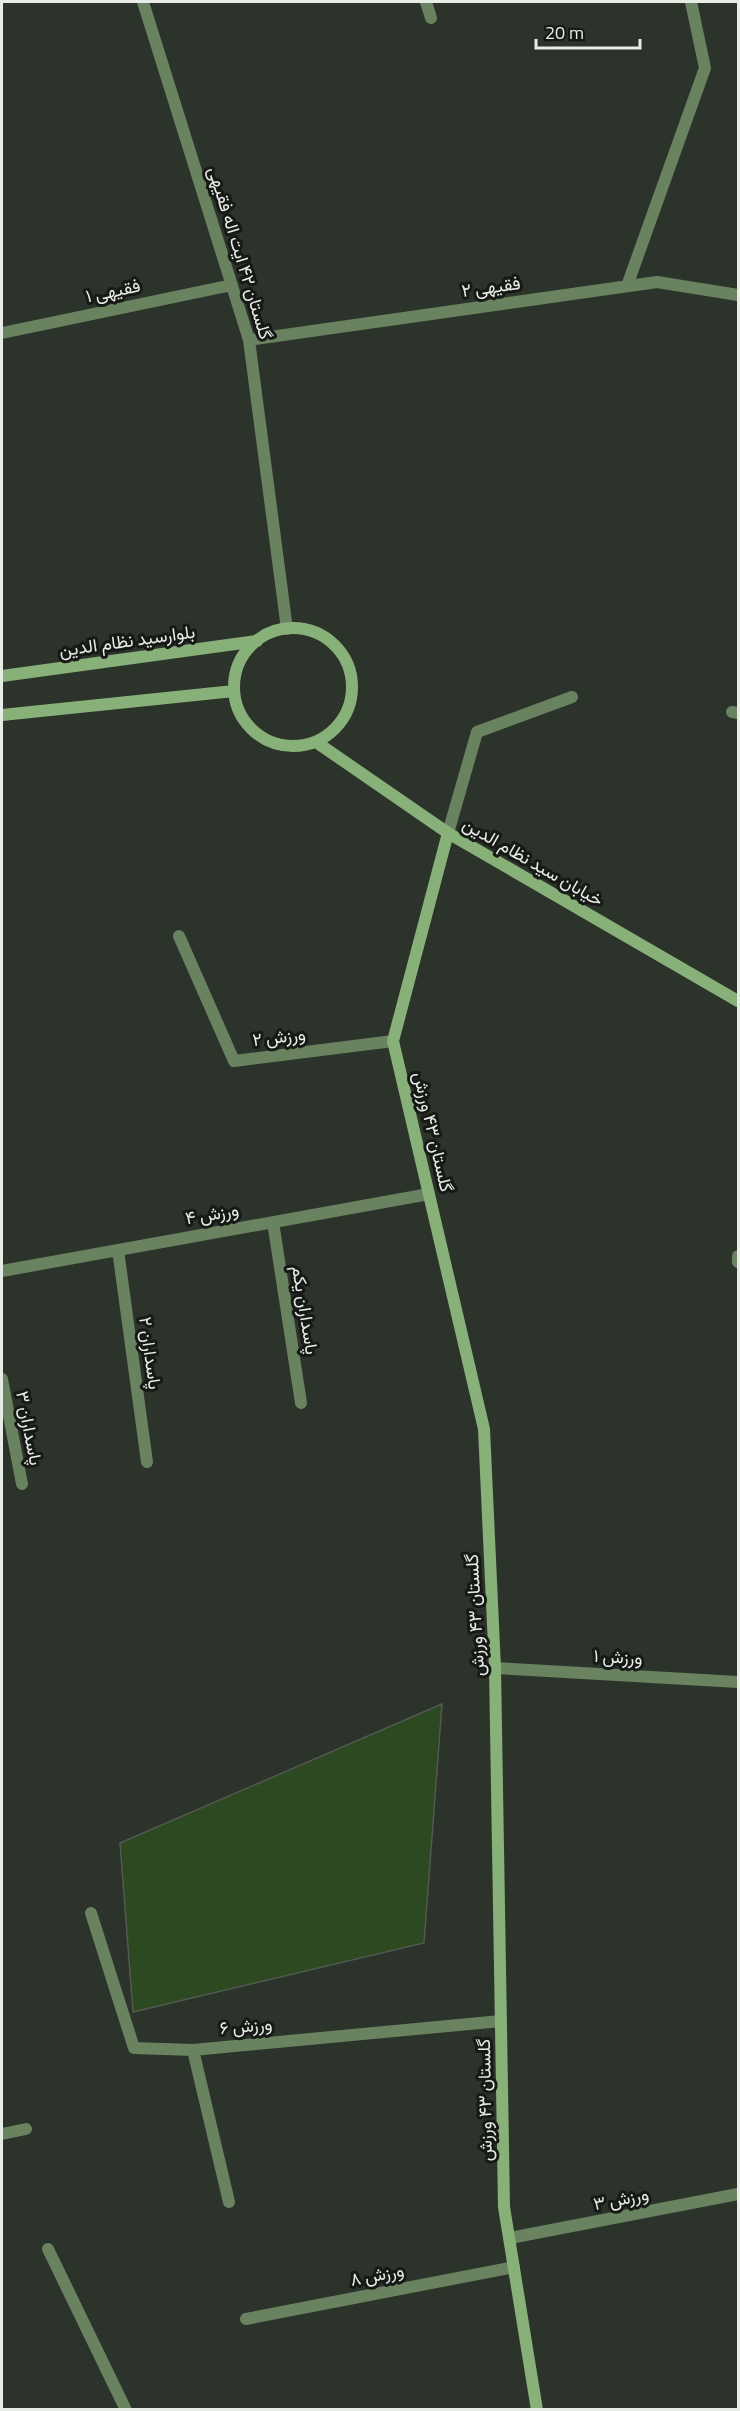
<svg xmlns="http://www.w3.org/2000/svg" width="740" height="2411" font-family="'Titillium Web',Vazirmatn,sans-serif">
<rect width="100%" height="100%" fill="#2c332a"/>
<path fill="#2d4922" stroke="#535950" stroke-width="1.5" d="M442 1704 424 1943 133 2012 120 1843Z"/>
<g fill="none" stroke-linecap="round" stroke-linejoin="round">
<path stroke="#698260" stroke-width="12" d="M143 2 249 340 287 629
M426 2 431 18
M627 286 705 68 691 2
M2 333 232 285
M249 340 657 282 738 295
M732 712 738 713
M448 833 477 732 572 697
M179 936 234 1061 393 1041
M273 1222 301 1403
M118 1250 147 1462
M738 1262V1256
M2 1271 429 1194
M2 1379 22 1484
M495 1668 738 1682
M91 1913 134 2048 193 2050 501 2021
M193 2050 229 2202
M2 2134 26 2129
M510 2238 738 2194
M48 2249 126 2410
M246 2319 514 2267"/>
<path stroke="#88b17a" stroke-width="12" d="M234 687a59 59 0 1 1 118 0a59 59 0 1 1-118 0Z
M2 676 257 641
M2 715 234 691
M316 742 448 833 738 1001
M448 833 393 1041 484 1429 495 1668 504 2207 537 2410"/>
</g>
<g text-anchor="middle" stroke-width="6" stroke-linejoin="round" paint-order="stroke">
<g font-size="18" fill="#e8ece7" stroke="#171916">
<text transform="translate(240 253) rotate(73)" y="6">گلستان ۴۲ ایت اله فقیهی</text>
<text transform="translate(491 287) rotate(-8)" y="6">فقیهی ۲</text>
<text transform="translate(113 291) rotate(-12)" y="6">فقیهی ۱</text>
<text transform="translate(127 641) rotate(-8)" y="6">بلوارسید نظام الدین</text>
<text transform="translate(533 862) rotate(30)" y="6">خیابان سید نظام الدین</text>
<text transform="translate(279 1037) rotate(-7)" y="6">ورزش ۲</text>
<text transform="translate(433 1132) rotate(77)" y="6">گلستان ۴۳ ورزش</text>
<text transform="translate(212 1214) rotate(-10)" y="6">ورزش ۴</text>
<text transform="translate(305 1310) rotate(81)" y="6">پاسداران یکم</text>
<text transform="translate(150 1353) rotate(82)" y="6">پاسداران ۲</text>
<text transform="translate(29 1428) rotate(79)" y="6">پاسداران ۳</text>
<text transform="translate(475 1615) rotate(-93)" y="6">گلستان ۴۳ ورزش</text>
<text transform="translate(618 1657) rotate(3)" y="6">ورزش ۱</text>
<text transform="translate(246 2026) rotate(-5)" y="6">ورزش ۶</text>
<text transform="translate(485 2100) rotate(-91)" y="6">گلستان ۴۳ ورزش</text>
<text transform="translate(621 2199) rotate(-11)" y="6">ورزش ۳</text>
<text transform="translate(377 2275) rotate(-11)" y="6">ورزش ۸</text>
</g>
</g>
<rect width="740" height="2411" fill="none" stroke="#e8ece7" stroke-width="6"/>
<path d="M536 39v9h104v-9" fill="none" stroke="#e8ece7" stroke-width="3"/>
<text x="545" y="39" font-size="18" fill="#e8ece7" stroke="#171916" stroke-width="4.5" paint-order="stroke">20 m</text>
</svg>
